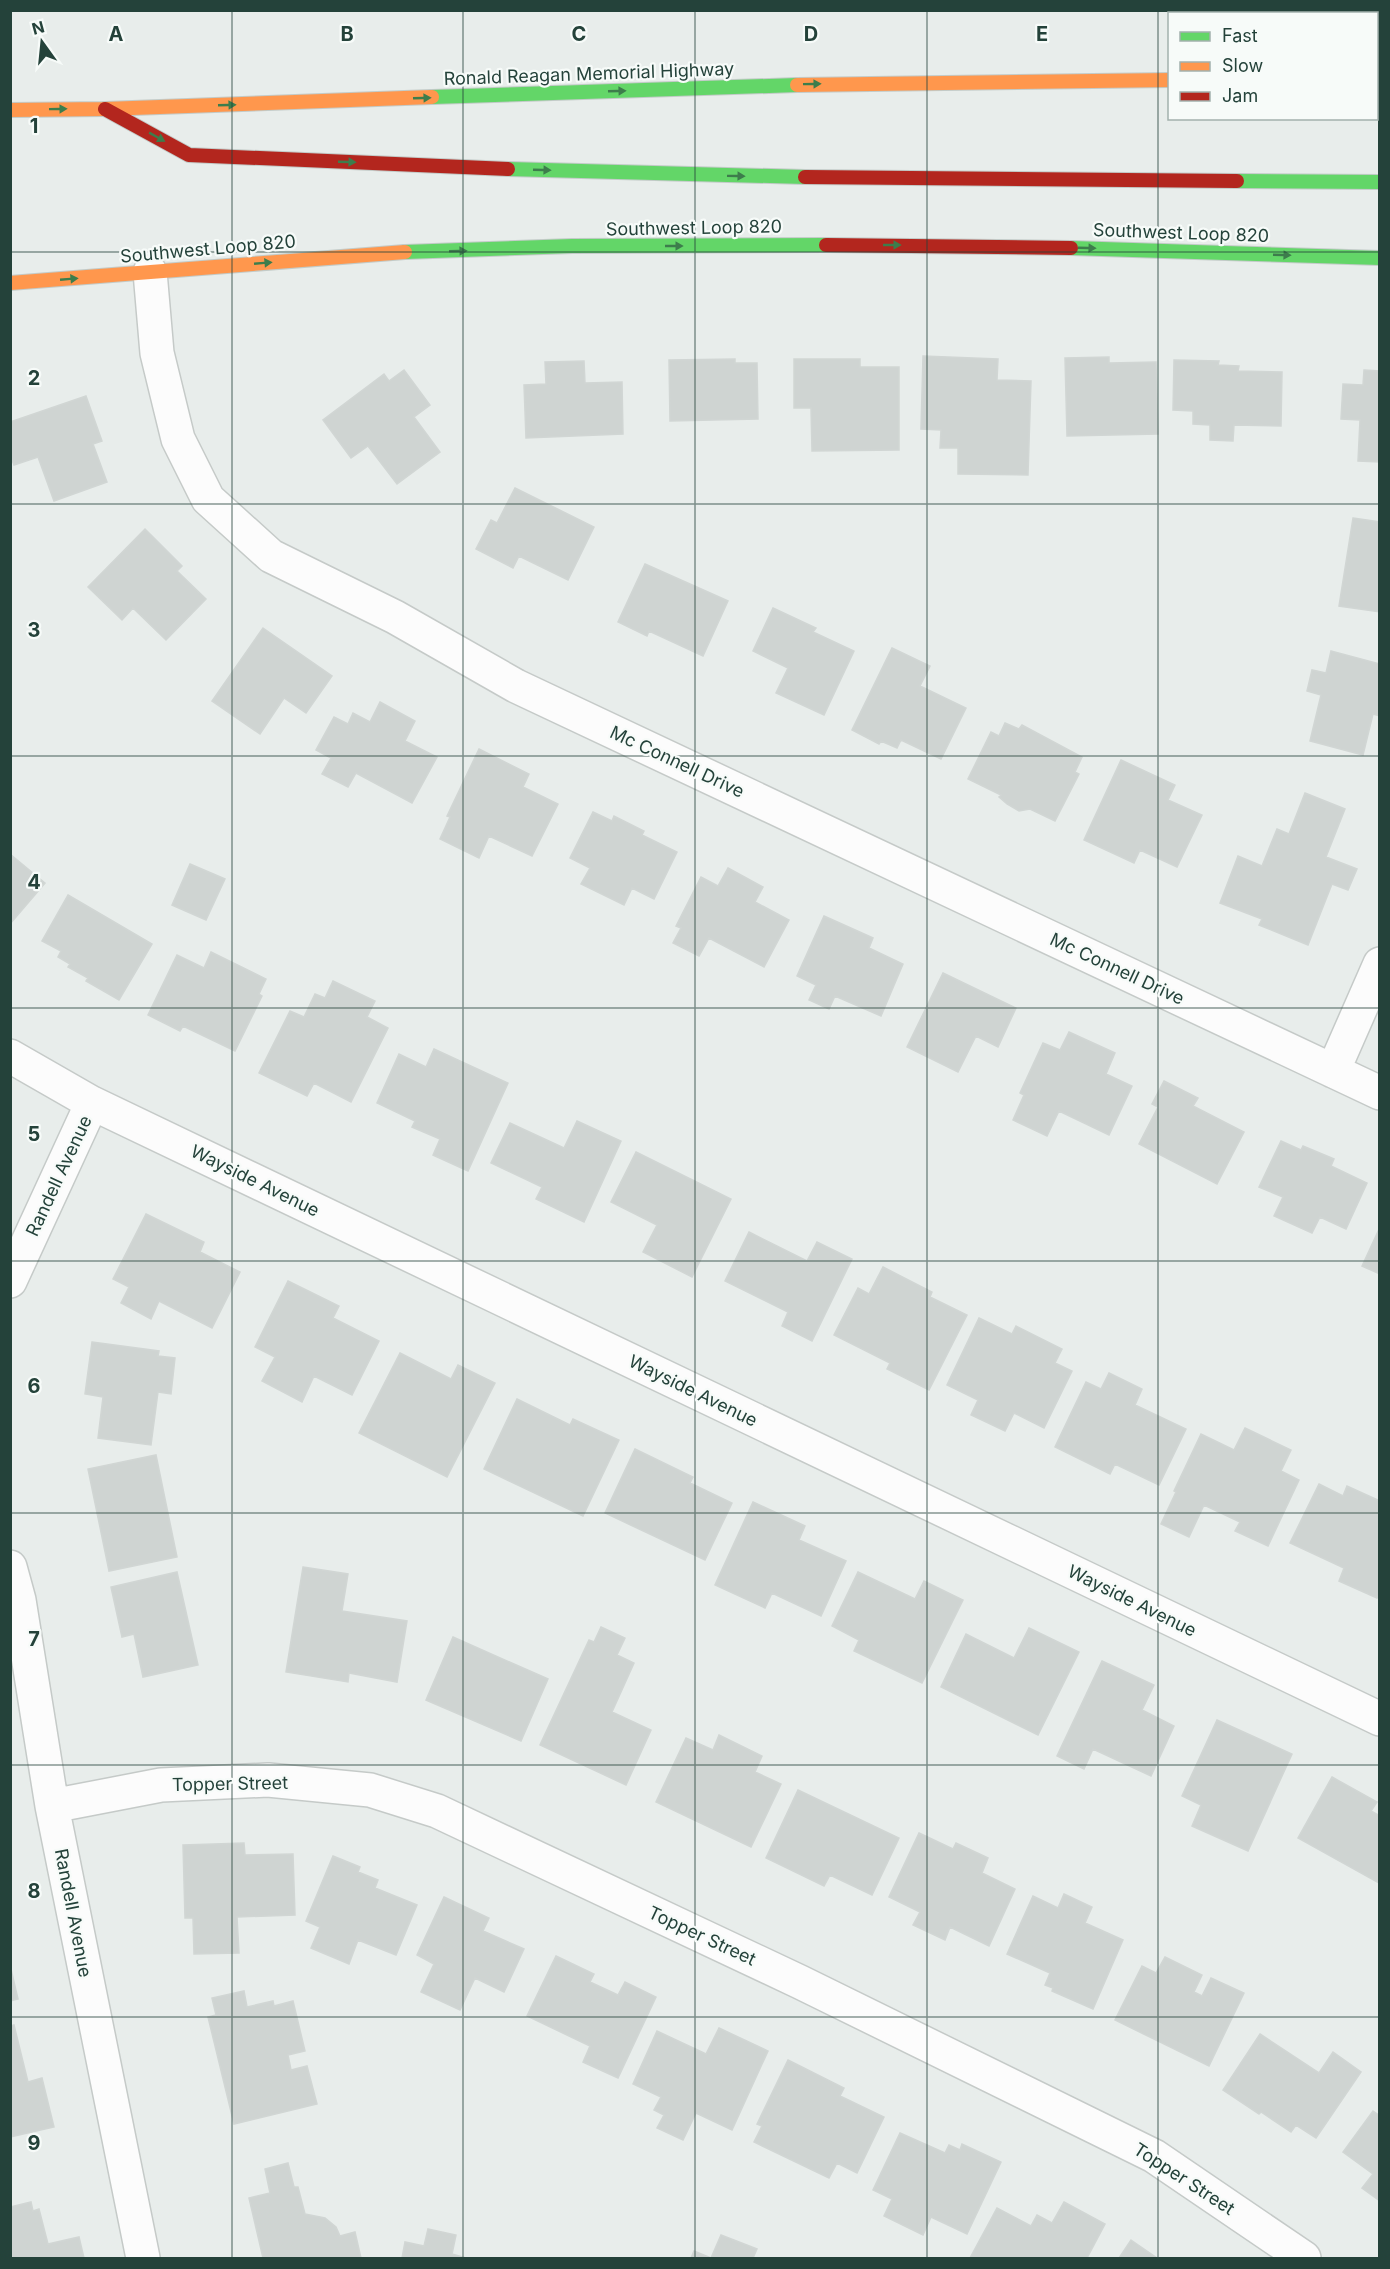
<svg xmlns="http://www.w3.org/2000/svg" width="1390" height="2269" font-family="Inter,sans-serif">
<rect width="100%" height="100%" fill="#e8edeb"/>
<path fill="#cfd4d2" stroke="#d1d6d4" stroke-width="1.5" d="M923 356 998 359 997 380 1031 381 1028 475 958 474V448H940L941 430 921 429Z
M1109 357V363L1156 362 1158 434 1067 436 1065 358Z
M735 359V363H757L758 419 670 421 669 360Z
M794 359H860V367H899V450L812 451 811 408H794Z
M1174 360 1219 361 1218 365 1239 366 1238 371 1282 372 1281 426 1234 425 1233 441 1210 440V425L1193 424V411L1173 410Z
M584 361 585 383 622 382 623 434 526 438 524 385 546 384 545 362Z
M404 370 430 405 414 417 440 452 397 484 368 446 351 458 323 420 384 374 389 381Z
M1364 370 1380 371V462L1358 461 1360 420 1341 419 1343 384 1363 385Z
M86 396 102 441 93 444 107 482 54 501 38 457 14 465 10 455V422Z
M515 488 594 527 568 580 519 556 513 568 476 549 491 520 497 523Z
M1353 518 1380 522V612L1339 606Z
M145 529 182 566 177 571 206 599 166 640 133 608 122 620 88 587Z
M645 564 728 601 703 656 649 631 647 636 618 622Z
M773 608 816 628 813 632 854 651 824 715 776 693 788 668 753 651Z
M263 628 332 676 306 713 284 698 260 734 212 701Z
M892 648 930 666 920 686 966 708 941 759 901 740 897 748 881 741 879 744 852 730Z
M1331 651 1380 664V716L1373 714 1363 755 1310 741 1321 695 1307 691 1312 670 1326 673Z
M380 702 415 721 405 741 437 757 412 803 356 773 348 787 322 774 331 758 316 750 334 717 348 724 353 713 370 722Z
M1005 723 1019 729 1022 725 1082 757 1075 772 1079 774 1055 821 1030 809 1019 811 1007 804 999 797 1001 795 968 779 991 732 999 736Z
M479 749 529 774 523 787 558 804 532 856 489 836 479 858 440 839 450 817 447 816Z
M1121 760 1175 785 1168 800 1202 815 1177 867 1140 850 1134 863 1084 840Z
M1305 793 1345 809 1326 857 1357 869 1348 890 1332 884 1308 945 1259 925 1262 919 1220 903 1238 856 1262 866 1277 829 1289 834Z
M593 812 612 821 614 816 644 831 642 835 677 852 654 899 632 888 624 905 581 884 590 868 570 858Z
M10 854 45 883 10 924Z
M190 864 225 879 206 920 172 905Z
M728 868 763 887 755 902 789 920 764 967 709 938 699 956 673 943 681 928 676 926 701 877 718 886Z
M68 895 152 944 119 1000 86 981 88 978 68 967 70 964 58 957 61 951 42 941Z
M824 916 873 938 869 948 903 964 881 1016 835 996 829 1009 809 1000 816 985 797 976Z
M211 952 266 979 259 994 262 996 235 1051 183 1026 180 1031 148 1015 177 955 204 968Z
M943 973 1016 1008 998 1047 976 1036 958 1072 907 1047Z
M333 981 375 1001 367 1017 388 1028 351 1102 314 1083 307 1096 259 1073 290 1011 304 1017 315 994 325 998Z
M1069 1032 1115 1053 1106 1074 1132 1086 1109 1135 1059 1111 1047 1136 1013 1120 1024 1095 1020 1093 1043 1043 1060 1050Z
M434 1049 508 1083 468 1171 433 1155 440 1139 412 1127 415 1121 377 1103 399 1054 426 1067Z
M1164 1081 1198 1098 1193 1106 1244 1132 1217 1184 1139 1144 1158 1107 1152 1104Z
M577 1121 621 1141 584 1222 536 1199 542 1187 491 1163 510 1123 564 1148Z
M1281 1141 1301 1150 1303 1146 1334 1159 1331 1166 1367 1183 1346 1229 1320 1217 1312 1233 1274 1216 1283 1197 1259 1187Z
M636 1152 731 1199 692 1277 643 1252 657 1225 611 1202Z
M146 1214 204 1242 200 1252 240 1272 212 1328 159 1301 151 1319 121 1303 129 1287 113 1279Z
M1380 1227V1274L1362 1266Z
M749 1232 807 1261 817 1242 852 1259 812 1341 782 1326 788 1312 725 1281Z
M883 1267 932 1292 930 1297 967 1315 929 1390 887 1369 890 1363 834 1335 858 1288 869 1294Z
M288 1281 339 1306 333 1318 379 1341 352 1395 314 1376 302 1402 262 1381 275 1357 255 1347Z
M979 1318 1012 1334 1016 1326 1062 1349 1055 1363 1072 1371 1044 1428 1014 1413 1005 1431 971 1415 978 1400 947 1385Z
M92 1342 159 1351 158 1356 175 1358 171 1394 158 1392 151 1445 98 1438 103 1397 85 1394Z
M400 1353 451 1379 458 1365 495 1383 447 1477 359 1433Z
M1109 1373 1142 1389 1135 1405 1186 1429 1159 1485 1115 1464 1110 1474 1055 1447 1086 1382 1101 1389Z
M517 1399 570 1425 573 1419 619 1440 583 1516 484 1469Z
M1245 1428 1291 1450 1281 1471 1299 1480 1268 1546 1235 1531 1240 1522 1204 1505 1189 1537 1161 1524 1176 1492 1174 1491 1201 1434 1234 1450Z
M635 1449 693 1477 690 1483 732 1503 705 1560 605 1513Z
M156 1455 177 1557 109 1571 88 1469Z
M1319 1484 1343 1496 1347 1486 1380 1501V1593L1377 1598 1339 1581 1344 1568 1290 1543Z
M753 1502 805 1526 799 1540 846 1561 821 1616 772 1593 765 1608 715 1585Z
M303 1567 348 1574 342 1611 407 1621 397 1682 349 1673 348 1682 286 1672Z
M177 1572 198 1665 143 1677 134 1634 122 1637 111 1587Z
M858 1572 915 1599 924 1581 963 1600 922 1683 854 1651 859 1640 832 1626Z
M601 1627 625 1638 617 1655 634 1663 612 1712 651 1730 626 1785 540 1745 589 1640 594 1642Z
M1029 1628 1079 1652 1038 1735 941 1687 966 1634 1014 1658Z
M453 1637 548 1679 521 1741 426 1700Z
M1102 1661 1154 1685 1142 1710 1174 1726 1151 1776 1093 1749 1084 1769 1057 1756Z
M1217 1720 1292 1754 1248 1851 1192 1826 1201 1805 1182 1796Z
M719 1735 762 1756 755 1772 781 1784 751 1847 656 1802 686 1738 713 1750Z
M1332 1777 1377 1802 1371 1811 1380 1816 1379 1883 1298 1838Z
M798 1790 899 1838 872 1895 830 1875 824 1886 766 1858Z
M919 1833 953 1849 956 1843 988 1858 982 1873 1015 1889 989 1946 950 1927 945 1940 913 1925 920 1912 889 1897Z
M244 1843 245 1855 293 1854 295 1915 237 1917 239 1953 194 1954 193 1918H185L183 1845Z
M333 1856 360 1867 358 1872 378 1880 375 1888 417 1905 396 1955 358 1940 349 1964 311 1948 320 1927 306 1921Z
M1064 1894 1092 1907 1085 1923 1123 1940 1093 2009 1052 1991 1053 1988 1045 1985 1050 1973 1007 1954 1033 1896 1058 1908Z
M444 1897 489 1918 483 1931 524 1949 504 1992 475 1978 460 2010 421 1992 434 1964 417 1955Z
M556 1956 594 1974 590 1982 618 1995 625 1982 656 1997 618 2078 583 2062 590 2046 527 2016Z
M1165 1957 1202 1975 1194 1992 1202 1996 1211 1978 1244 1993 1209 2066 1115 2020 1142 1966 1156 1973Z
M10 1965 18 1999 10 2001Z
M244 1991 247 2007 273 2001 274 2006 293 2001 305 2051 288 2055 291 2070 307 2066 317 2104 234 2124 208 2017 216 2015 212 1998Z
M14 2025 28 2082 42 2078 54 2127 10 2137V2026Z
M719 2028 768 2051 732 2130 696 2113 683 2140 657 2128 664 2115 654 2110 661 2097 633 2084 657 2031 706 2054Z
M1260 2034 1319 2073 1333 2052 1361 2072 1316 2138 1296 2125 1291 2132 1261 2112 1259 2114 1223 2090Z
M788 2060 844 2088 840 2096 884 2117 857 2173 837 2163 829 2178 754 2142 762 2126 757 2124Z
M1373 2111 1380 2116V2201L1362 2188 1373 2174 1343 2152Z
M900 2133 945 2153 949 2145 960 2150 962 2144 1001 2162 967 2234 931 2217 923 2235 884 2216 892 2199 873 2190Z
M288 2163 294 2187H298L305 2214 325 2218 336 2227 340 2236 355 2232 361 2258H263L249 2198 270 2193 265 2169Z
M31 2202 33 2211 39 2209 48 2244 79 2237 84 2258H10V2207Z
M1064 2202 1105 2224 1087 2258H970L997 2208 1031 2226 1037 2215 1052 2223Z
M428 2229 456 2235 452 2254 466 2258H402L405 2242 424 2246Z
M721 2235 757 2249 753 2258H691L694 2251 711 2258Z
M1131 2240 1157 2258H1119Z"/>
<g fill="none" stroke-linecap="round" stroke-linejoin="round">
<defs>
<path id="street" d="M150 272 157 353 178 439 208 499 271 556 395 617 516 686 1380 1093
M10 1056 92 1103 1380 1719
M1333 1071 1380 964
M10 1281 92 1103
M10 1567 19 1600 52 1806 143 2258
M52 1806 161 1785 268 1780 370 1790 437 1811 800 1982 1154 2156 1304 2258"/>
<path id="fast" d="M432 97 797 85
M508 169 805 177
M1237 181 1380 182
M1071 248 1380 258
M405 252 572 246 826 245"/>
<path id="slow" d="M797 85 1170 80
M10 110 105 109 432 97
M10 283 405 252"/>
<path id="jam" d="M1376 77H1380
M105 109 189 155 508 169
M805 177 1237 181
M826 245 1071 248"/>
</defs>
<use href="#street" stroke="#c5cac8" stroke-width="36"/>
<use href="#fast" stroke="#c3cbc8" stroke-width="16"/>
<use href="#slow" stroke="#c3cbc8" stroke-width="16"/>
<use href="#jam" stroke="#c3cbc8" stroke-width="16"/>
<use href="#street" stroke="#fcfcfc" stroke-width="33"/>
<use href="#fast" stroke="#63d668" stroke-width="14"/>
<use href="#slow" stroke="#ff974d" stroke-width="14"/>
<use href="#jam" stroke="#b3261e" stroke-width="14"/>
</g>
<defs><path id="oneway-solid" d="M-6-.8H1V-3.2L6.5 0L1 3.2V.8H-6Z" transform="scale(1.5)"/></defs>
<g fill="#3d7d4c">
<use href="#oneway-solid" transform="translate(812 84) rotate(-1)"/>
<use href="#oneway-solid" transform="translate(617 91) rotate(-2)"/>
<use href="#oneway-solid" transform="translate(422 98) rotate(-2)"/>
<use href="#oneway-solid" transform="translate(227 105) rotate(-2)"/>
<use href="#oneway-solid" transform="translate(58 109) rotate(-1)"/>
<use href="#oneway-solid" transform="translate(157 137) rotate(29)"/>
<use href="#oneway-solid" transform="translate(347 162) rotate(2)"/>
<use href="#oneway-solid" transform="translate(542 170) rotate(2)"/>
<use href="#oneway-solid" transform="translate(736 176) rotate(1)"/>
<use href="#oneway-solid" transform="translate(892 245)"/>
<use href="#oneway-solid" transform="translate(674 246)"/>
<use href="#oneway-solid" transform="translate(1087 248) rotate(2)"/>
<use href="#oneway-solid" transform="translate(458 251) rotate(-2)"/>
<use href="#oneway-solid" transform="translate(1282 255) rotate(2)"/>
<use href="#oneway-solid" transform="translate(263 263) rotate(-5)"/>
<use href="#oneway-solid" transform="translate(69 279) rotate(-5)"/>
</g>
<path fill="none" stroke="#24423a" stroke-width="1.5" stroke-opacity="0.55" d="M232 10V2258M463 10V2258M695 10V2258M927 10V2258M1158 10V2258M10 252H1380M10 504H1380M10 756H1380M10 1008H1380M10 1261H1380M10 1513H1380M10 1765H1380M10 2017H1380"/>
<g text-anchor="middle" stroke-width="4.5" stroke-linejoin="round" paint-order="stroke">
<g font-size="18" fill="#24423a" stroke="#f7fbf9">
<text transform="translate(589 74) rotate(-2)" y="6">Ronald Reagan Memorial Highway</text>
<text transform="translate(694 228) rotate(-1)" y="6">Southwest Loop 820</text>
<text transform="translate(1181 233) rotate(2)" y="6">Southwest Loop 820</text>
<text transform="translate(208 249) rotate(-5)" y="6">Southwest Loop 820</text>
<text transform="translate(677 762) rotate(25)" y="6">Mc Connell Drive</text>
<text transform="translate(1117 969) rotate(25)" y="6">Mc Connell Drive</text>
<text transform="translate(59 1176) rotate(-65)" y="6">Randell Avenue</text>
<text transform="translate(255 1181) rotate(26)" y="6">Wayside Avenue</text>
<text transform="translate(693 1391) rotate(26)" y="6">Wayside Avenue</text>
<text transform="translate(1132 1601) rotate(26)" y="6">Wayside Avenue</text>
<text transform="translate(230 1784) rotate(-1)" y="6">Topper Street</text>
<text transform="translate(73 1913) rotate(79)" y="6">Randell Avenue</text>
<text transform="translate(702 1936) rotate(25)" y="6">Topper Street</text>
<text transform="translate(1184 2179) rotate(33)" y="6">Topper Street</text>
</g>
</g>
<g font-size="20" text-anchor="middle" font-weight="bold" fill="#24423a" stroke="#f7fbf9" stroke-width="4.5" stroke-linejoin="round" paint-order="stroke">
<text x="116" y="41">A</text>
<text x="347" y="41">B</text>
<text x="579" y="41">C</text>
<text x="811" y="41">D</text>
<text x="1042" y="41">E</text>
<text x="34" y="133">1</text>
<text x="34" y="385">2</text>
<text x="34" y="637">3</text>
<text x="34" y="889">4</text>
<text x="34" y="1141">5</text>
<text x="34" y="1393">6</text>
<text x="34" y="1646">7</text>
<text x="34" y="1898">8</text>
<text x="34" y="2150">9</text>
</g>
<rect width="1390" height="2269" fill="none" stroke="#24423a" stroke-width="24"/>
<rect x="1168" y="12" width="210" height="108" fill="#f7fbf9" stroke="#a3b1ad" stroke-width="1.5"/>
<rect x="1180" y="32" width="30" height="9" fill="#63d668" stroke="#a3b1ad" stroke-width="1.5"/>
<text x="1222" y="42" font-size="18" fill="#24423a">Fast</text>
<rect x="1180" y="62" width="30" height="9" fill="#ff974d" stroke="#a3b1ad" stroke-width="1.5"/>
<text x="1222" y="72" font-size="18" fill="#24423a">Slow</text>
<rect x="1180" y="92" width="30" height="9" fill="#b3261e" stroke="#a3b1ad" stroke-width="1.5"/>
<text x="1222" y="102" font-size="18" fill="#24423a">Jam</text>
<g transform="translate(42 42) rotate(345)" stroke="#f7fbf9" stroke-width="4.5" paint-order="stroke">
<path d="M0-4.5L10 22L0 15L-10 22Z" fill="#24423a"/>
<text y="-9" font-size="16" font-weight="bold" text-anchor="middle" fill="#24423a">N</text>
</g>
</svg>
